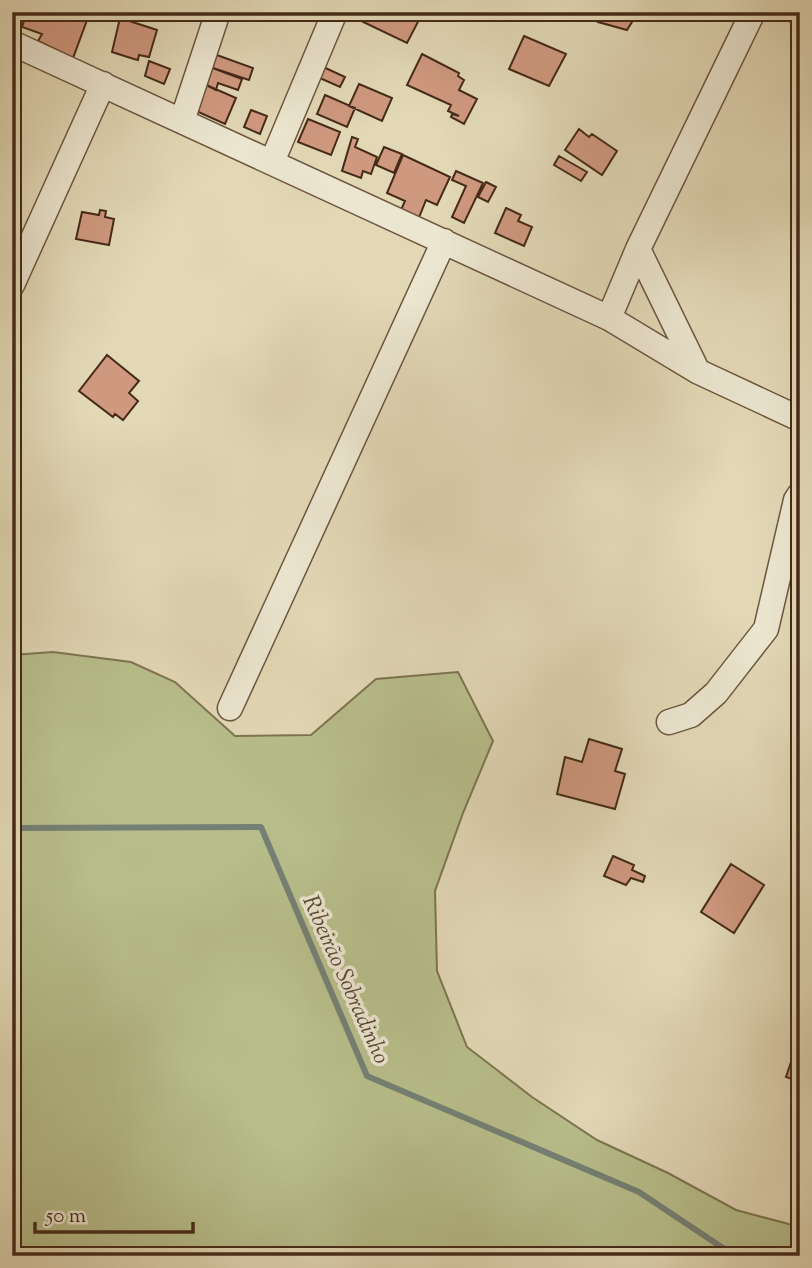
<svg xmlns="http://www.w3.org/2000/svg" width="812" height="1268" font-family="'Sorts Mill Goudy',serif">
<rect width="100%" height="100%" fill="#e2d8b6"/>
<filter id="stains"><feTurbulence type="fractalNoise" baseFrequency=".00286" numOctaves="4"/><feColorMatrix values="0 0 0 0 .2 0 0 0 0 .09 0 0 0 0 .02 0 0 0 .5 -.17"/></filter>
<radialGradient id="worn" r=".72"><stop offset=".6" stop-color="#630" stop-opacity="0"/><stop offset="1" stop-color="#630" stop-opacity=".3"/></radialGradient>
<path fill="#b7be8b" stroke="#7e7452" stroke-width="2" d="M53 652 131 662 175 682 235 736 311 735 376 679 458 672 493 741 463 813 435 891 437 971 467 1047 532 1097 597 1140 668 1173 736 1210 800 1227V1256H12V655Z"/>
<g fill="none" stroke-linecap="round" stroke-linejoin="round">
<path stroke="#758074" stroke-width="6" d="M12 828 261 827 367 1076 639 1192 735 1256"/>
</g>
<path fill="#cf9980" stroke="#452a18" stroke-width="2" d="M27 12H90L73 58 38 41 42 34 22 27Z
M360 12H409L420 18 407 43 357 19Z
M602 12H642L640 16 637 14 627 30 598 22Z
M120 18 157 30 149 57 139 55 138 60 134 59 112 52Z
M524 36 566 54 549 86 509 69Z
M214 54 253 68 249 80 213 68Z
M422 54 459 73 458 76 464 80 459 90 477 99 464 124 451 117 452 114 459 116 448 111 451 105 407 85Z
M149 61 170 69 164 84 145 76Z
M319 65 345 77 340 87 313 75Z
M210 67 242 79 238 90 218 83 216 90 204 84Z
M204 84 236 98 225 124 194 110Z
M359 84 392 98 382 121 349 106Z
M325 95 355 108 347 127 317 114Z
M251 110 267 116 260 134 244 127Z
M308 119 340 132 331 155 298 142Z
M579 129 589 137 592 134 617 151 602 175 565 150Z
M352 137 358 139 355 147 377 157 371 174 363 171 361 178 342 171Z
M384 147 402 154 394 173 376 165Z
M403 155 450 177 437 205 426 200 418 220 400 212 405 201 387 193Z
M559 156 587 172 581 181 554 165Z
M456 171 483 183 464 223 452 217 466 186 452 180Z
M486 182 496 187 488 202 478 197Z
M506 208 521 215 518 221 532 227 524 246 495 233Z
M100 210 106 211 105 217 114 219 109 245 76 239 82 212 99 215Z
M107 355 139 381 129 393 138 401 123 420 115 414 113 417 79 391Z
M589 739 622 749 615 771 625 774 615 809 557 794 565 757 582 762Z
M613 856 634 865 632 870 645 876 643 882 631 878 626 885 604 876Z
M731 864 764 885 734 933 701 912Z
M794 1053 800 1055V1082L786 1077Z"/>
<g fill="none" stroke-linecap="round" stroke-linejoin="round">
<defs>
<path id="street" d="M798 12 800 13
M12 43 609 318 697 371 800 419
M182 121 218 12
M272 162 335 12
M638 249 697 370
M12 285 103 84
M609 318 638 249 753 12
M230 708 444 241
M669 722 691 715 716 693 766 629 796 500 800 494"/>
</defs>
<use href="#street" stroke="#6c5640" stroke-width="27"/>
<use href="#street" stroke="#ece6d0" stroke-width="24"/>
</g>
<g text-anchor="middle" stroke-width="7" stroke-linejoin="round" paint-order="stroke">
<g font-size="23" font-style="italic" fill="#554737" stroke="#ece6d0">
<text transform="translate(347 979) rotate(66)" y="8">Ribeirão Sobradinho</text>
</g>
</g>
<rect width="812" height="1268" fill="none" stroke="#e2d8b6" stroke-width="42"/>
<rect x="14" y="14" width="784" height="1240" fill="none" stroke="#452a18" stroke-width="3.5"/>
<rect x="21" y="21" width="770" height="1226" fill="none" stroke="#452a18" stroke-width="2"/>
<path d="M35 1222v10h158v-10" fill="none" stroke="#452a18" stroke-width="3.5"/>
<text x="46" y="1222" font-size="21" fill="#452a18" stroke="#ece6d0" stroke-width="5" paint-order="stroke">50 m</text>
<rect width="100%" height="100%" filter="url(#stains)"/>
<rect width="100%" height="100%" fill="url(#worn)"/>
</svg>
